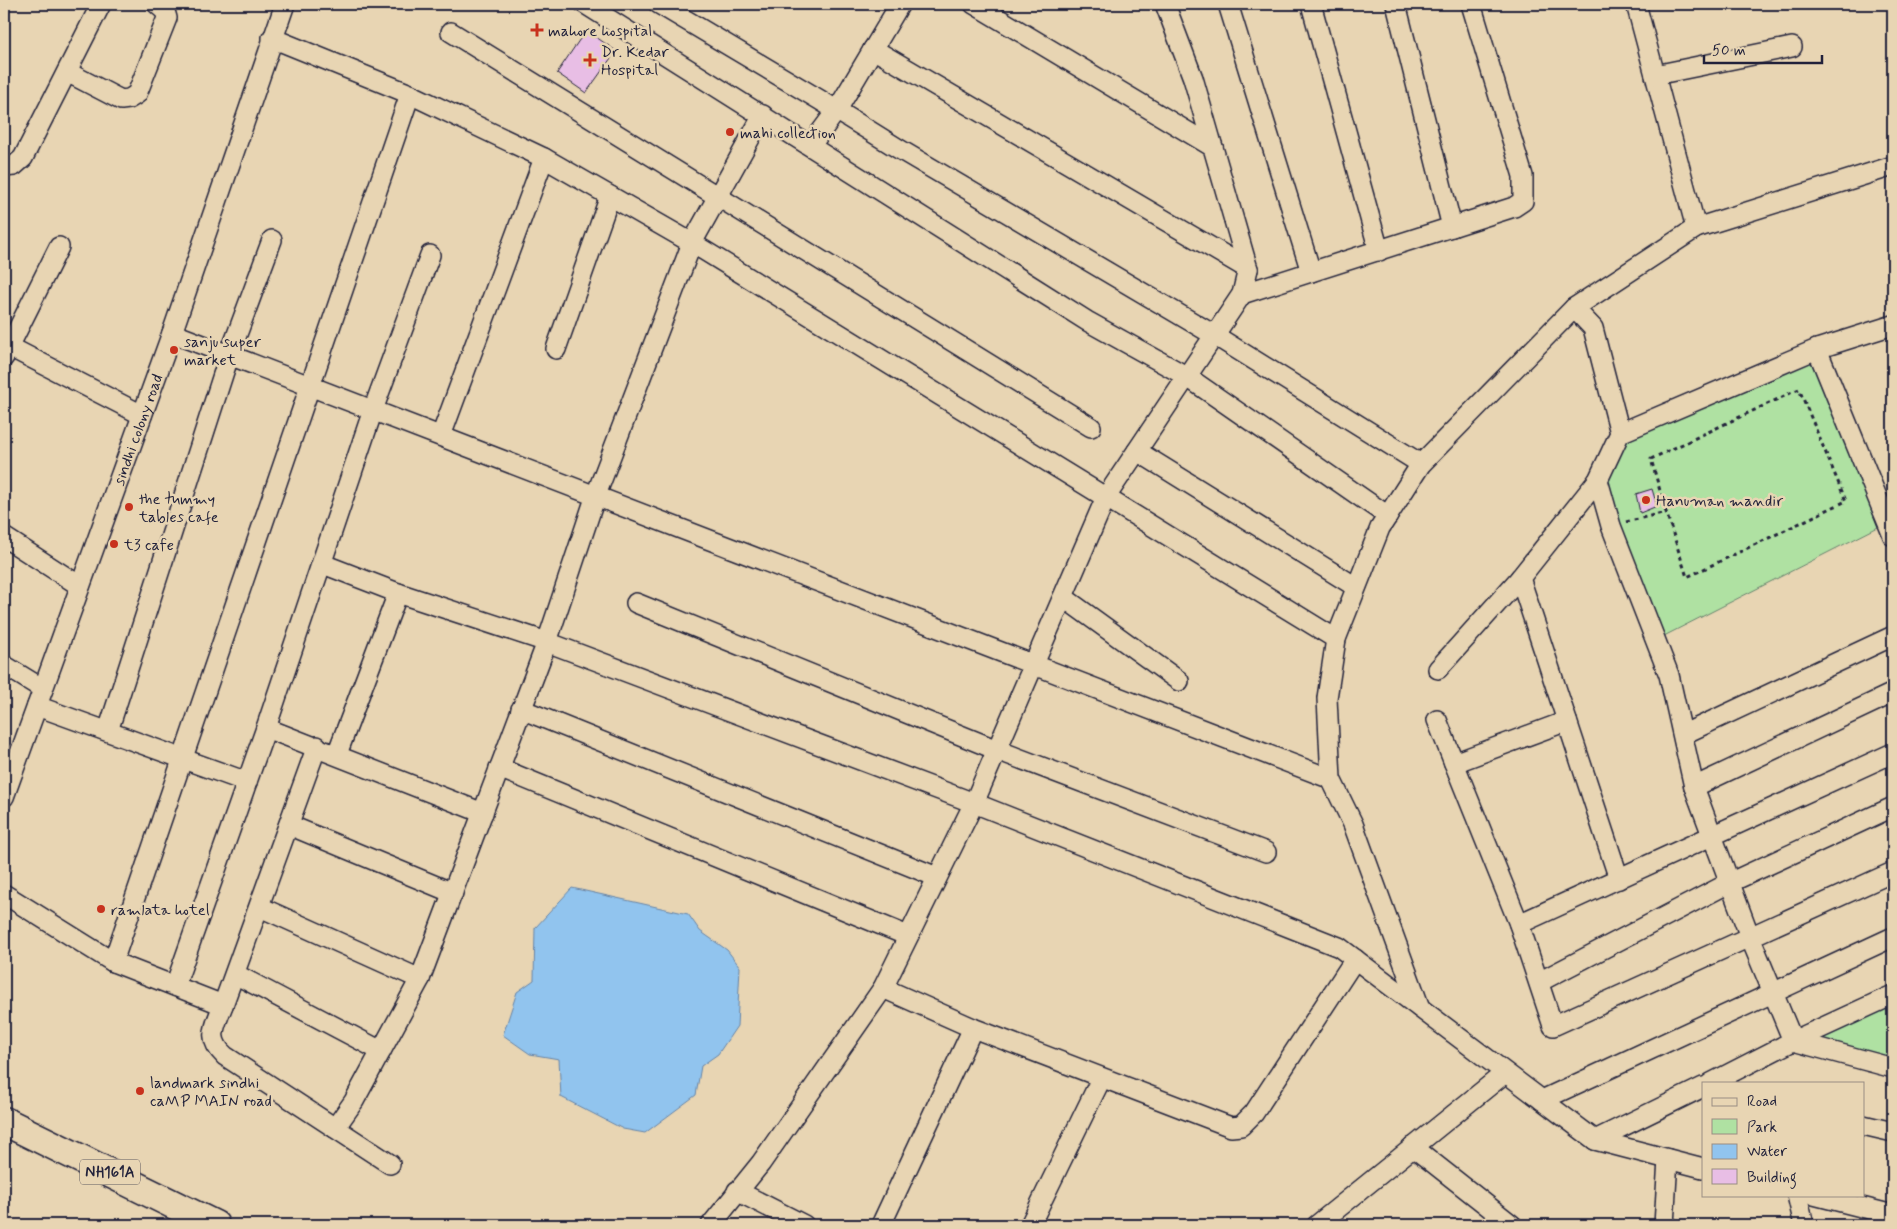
<svg xmlns="http://www.w3.org/2000/svg" width="1897" height="1229" font-family="Mynerve,sans-serif">
<rect width="100%" height="100%" fill="#e8d5b3"/>
<filter id="ink" filterUnits="userSpaceOnUse"><feTurbulence type="fractalNoise" baseFrequency=".02" numOctaves="2"/><feDisplacementMap in="SourceGraphic" scale="10" xChannelSelector="R" yChannelSelector="G"/><feConvolveMatrix kernelMatrix="1 2 1 2 8 2 1 2 1" color-interpolation-filters="sRGB"/></filter>
<g filter="url(#ink)">
<path fill="#afe1a2" stroke="#68826e" d="M1810 343 1886 523 1662 637 1602 495 1632 427Z
M1893 1000V1062L1812 1037Z"/>
<path fill="#91c4ee" stroke="#6583a6" d="M572 888 688 914 700 931 727 950 740 967 737 1026 718 1054 701 1066 696 1095 645 1133 623 1129 561 1097 559 1059 530 1054 503 1035 517 992 534 980 535 928Z"/>
<path fill="#e8bee5" stroke="#22223b" d="M586 30 616 51 586 93 557 73Z
M1652 489 1657 506 1640 513 1636 494Z"/>
<g fill="none" stroke-linecap="round" stroke-linejoin="round">
<defs>
<g id="minor">
<path d="M585 4 1087 321 1186 376 1388 516"/>
<path d="M659 4 820 100 899 149 1214 335 1421 464"/>
<path d="M974 4 1213 147"/>
<path d="M1228 4 1311 272"/>
<path d="M1311 4 1379 251"/>
<path d="M1396 4 1452 227"/>
<path d="M1636 4 1696 228"/>
<path d="M451 32 1091 427"/>
<path d="M272 38 410 94 544 158 692 243 1336 639"/>
<path d="M873 49 1248 269"/>
<path d="M67 72 121 100 129 99 137 94 167 18 165 11 157 4"/>
<path d="M1655 75 1792 47"/>
<path d="M811 145 837 110 900 4"/>
<path d="M4 167 14 166 23 158 101 4"/>
<path d="M1242 294 1514 207 1523 201V176L1471 4"/>
<path d="M1574 308 1593 328 1620 433 1598 480 1611 526 1669 675 1694 787 1750 937 1793 1041 1893 1068"/>
<path d="M172 333 1331 779"/>
<path d="M4 344 142 415"/>
<path d="M556 349 610 196"/>
<path d="M1817 349 1893 536"/>
<path d="M4 357 59 247"/>
<path d="M1620 433 1817 349 1893 325"/>
<path d="M441 436 544 158"/>
<path d="M1137 451 1356 587"/>
<path d="M4 537 80 586"/>
<path d="M323 564 398 593 547 642 974 803 1339 947 1595 1140 1703 1168"/>
<path d="M1520 578 1619 879"/>
<path d="M1063 597 1179 681"/>
<path d="M636 603 997 750 1266 852"/>
<path d="M4 665 43 689"/>
<path d="M1438 669 1520 578 1598 480"/>
<path d="M37 706 247 782"/>
<path d="M521 709 937 877"/>
<path d="M1437 720 1454 763"/>
<path d="M1567 721 1454 763 1519 924 1553 1026 1893 872"/>
<path d="M266 728 483 813"/>
<path d="M108 731 229 356 272 240"/>
<path d="M1684 734 1893 636"/>
<path d="M317 746 223 1005C215 1027 206 1038 225 1056L390 1164"/>
<path d="M337 754 398 593"/>
<path d="M499 768 908 936"/>
<path d="M1694 787 1893 693"/>
<path id="s1" d="M4 797 172 333 285 4"/>
<path d="M289 825 453 893"/>
<path d="M4 894 113 962 223 1005"/>
<path d="M260 907 420 979"/>
<path d="M1519 924 1893 753"/>
<path d="M113 962 410 94"/>
<path d="M235 974 381 1051"/>
<path d="M1539 982 1731 882 1893 807"/>
<path d="M175 986 266 728 373 410 430 255"/>
<path d="M883 988 973 1028 1231 1127 1241 1126 1254 1113 1355 959"/>
<path d="M1420 1008 1353 824 1331 779 1327 698 1336 639 1380 528 1421 464 1574 308 1696 228 1893 166"/>
<path d="M1711 1083 1793 1041 1893 995"/>
<path d="M1542 1100 1893 937"/>
<path d="M1863 1125 1893 1132"/>
<path d="M335 1128 354 1101 420 979 547 642 596 495 692 243 763 115"/>
<path d="M1595 1140 1703 1087"/>
<path d="M1413 1147 1512 1225"/>
<path d="M737 1191 804 1225"/>
<path d="M1797 1195 1804 1225"/>
<path d="M1814 1195 1893 1215"/>
<path d="M711 1225 761 1163 883 988 974 803 1106 497 1242 294 1248 269 1193 78 1165 4"/>
<path d="M881 1225 973 1028"/>
<path d="M1030 1225 1101 1079"/>
<path d="M1317 1225 1505 1073"/>
<path d="M1664 1225 1668 1159"/>
</g>
<path id="highway" d="M4 1121 215 1225"/>
</defs>
<use href="#minor" stroke="#22223b" stroke-width="22"/>
<use href="#highway" stroke="#22223b" stroke-width="31"/>
<path stroke="#22223b" stroke-width="3" stroke-dasharray="4 4" stroke-linecap="butt" d="M1626 522 1666 512 1651 459 1799 389 1846 501 1687 577 1666 512"/>
<use href="#minor" stroke="#e8d5b3" stroke-width="19"/>
<use href="#highway" stroke="#e8d5b3" stroke-width="28"/>
</g>
</g>
<g fill="#c8321e" stroke="#e8d5b3" stroke-width="2">
<path d="M534.5 22.5h5v5h5v5h-5v5h-5v-5h-5v-5h5z"/>
<path d="M587.5 52.5h5v5h5v5h-5v5h-5v-5h-5v-5h5z"/>
<circle cx="730" cy="132" r="5"/>
<circle cx="174" cy="350" r="5"/>
<circle cx="1646" cy="500" r="5"/>
<circle cx="129" cy="507" r="5"/>
<circle cx="114" cy="544" r="5"/>
<circle cx="101" cy="909" r="5"/>
<circle cx="140" cy="1091" r="5"/>
</g>
<g text-anchor="middle" stroke-width="5" stroke-linejoin="round" paint-order="stroke">
<rect fill="#e8d5b3" stroke="#5d585f" stroke-width="1" x="80" y="1159.5" width="60" height="25" rx="4"/>
<g font-size="15" font-weight="bold" fill="#22223b">
<text x="110" y="1177">NH161A</text>
</g>
<g font-size="16" fill="#22223b" stroke="#e8d5b3" text-anchor="start">
<text x="548" y="36">mahore hospital</text>
<text x="601" y="57">Dr. Kedar<tspan x="601" dy="18">Hospital</tspan></text>
<text x="740" y="138">mahi collection</text>
<text x="184" y="347">sanju super<tspan x="184" dy="18">market</tspan></text>
<text x="139" y="504">the tummy<tspan x="139" dy="18">tables cafe</tspan></text>
<text x="1656" y="506">Hanuman mandir</text>
<text x="124" y="550">t3 cafe</text>
<text x="111" y="915">ramlata hotel</text>
<text x="150" y="1088">landmark sindhi<tspan x="150" dy="18">caMP MAIN road</tspan></text>
</g>
<g font-size="16" fill="#22223b" stroke="#e8d5b3">
<text dy="6" stroke="none"><textPath href="#s1" startOffset="391">sindhi colony road</textPath></text>
</g>
</g>
<rect width="1897" height="1229" fill="none" stroke="#e8d5b3" stroke-width="20"/>
<rect x="10" y="10" width="1877" height="1209" fill="none" stroke="#22223b" stroke-width="2" filter="url(#ink)"/>
<rect x="1702" y="1082" width="162" height="115" fill="#e8d5b3" stroke="#998d83"/>
<rect x="1712" y="1098" width="25" height="8" fill="#e8d5b3" stroke="#998d83"/>
<text x="1747" y="1106" font-size="15" fill="#22223b">Road</text>
<rect x="1712" y="1119" width="25" height="15" fill="#afe1a2" stroke="#998d83"/>
<text x="1747" y="1132" font-size="15" fill="#22223b">Park</text>
<rect x="1712" y="1144" width="25" height="15" fill="#91c4ee" stroke="#998d83"/>
<text x="1747" y="1156" font-size="15" fill="#22223b">Water</text>
<rect x="1712" y="1169" width="25" height="15" fill="#e8bee5" stroke="#998d83"/>
<text x="1747" y="1182" font-size="15" fill="#22223b">Building</text>
<path d="M1704 55v8h118v-8" fill="none" stroke="#22223b" stroke-width="2.5"/>
<text x="1712" y="55" font-size="15" fill="#22223b" stroke="#e8d5b3" stroke-width="4" paint-order="stroke">50 m</text>
</svg>
